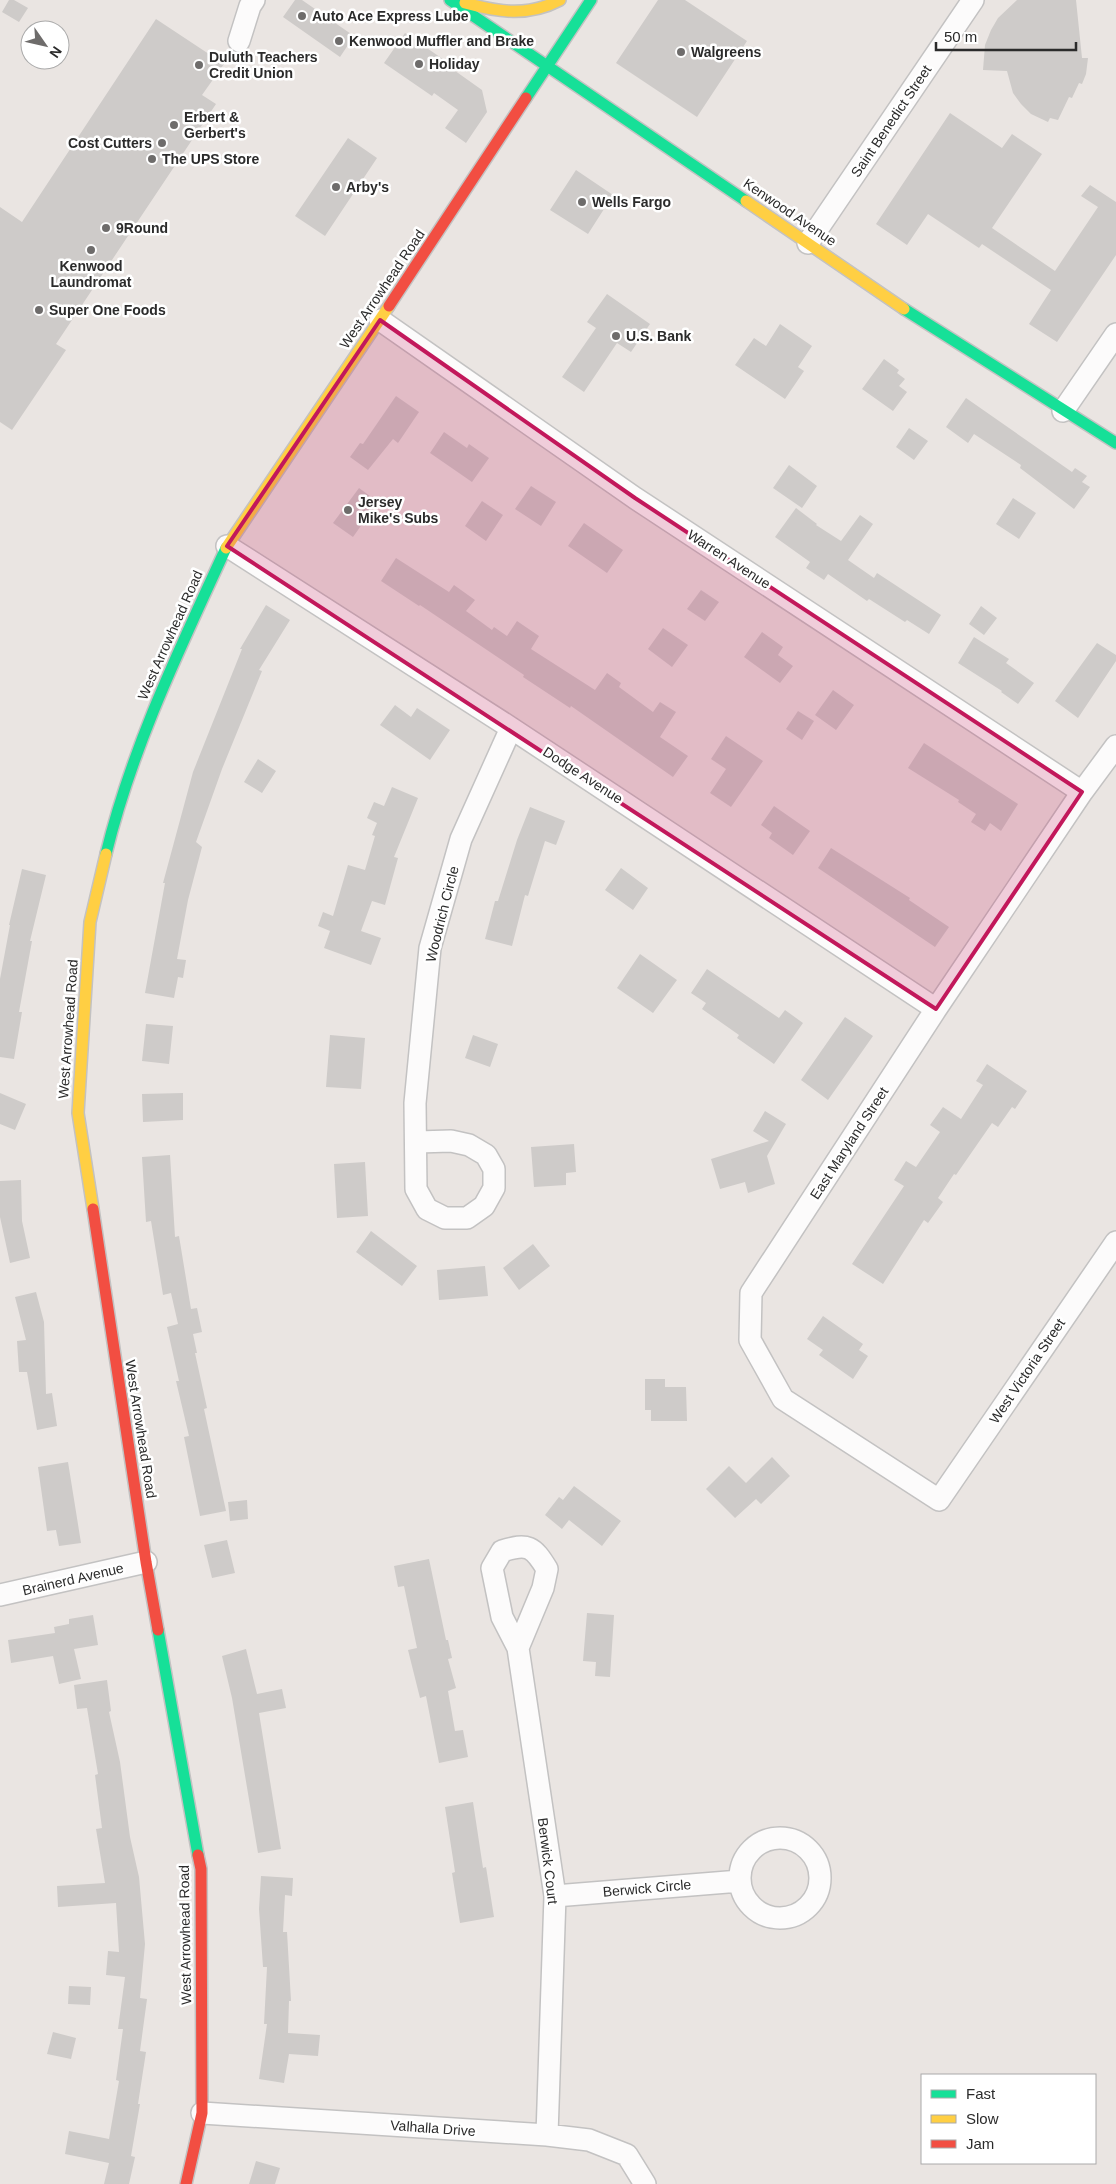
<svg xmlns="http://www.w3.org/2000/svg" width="1116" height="2184" font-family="Arial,sans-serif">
<rect width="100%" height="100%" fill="#eae5e2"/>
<path fill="#cecbc9" d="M9 0H14L28 8 19 22 2 12Z
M295 0H302L354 36 340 57 283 17Z
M658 0H685L747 41 697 117 616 63Z
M1017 0H1076L1082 58H1088L1086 74 1082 84 1079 83 1072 98 1069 97 1058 120 1050 118 1048 122 1031 114 1021 104 1013 93 1007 71 983 70 985 45 991 30 998 18Z
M156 19 224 64 202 95 216 104 56 344 66 350 12 430 0 422V207L22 222Z
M405 33 453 66 451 68 482 90 487 112 466 143 445 128 458 110 434 93 432 96 384 63Z
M950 113 1002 148 1012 134 1042 154 992 228 1055 271 1098 207 1081 196 1090 185 1116 202V255L1057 342 1029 324 1051 290 982 244 979 248 928 214 907 245 876 224Z
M348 138 377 158 325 236 295 216Z
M576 170 613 195 588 234 550 210Z
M607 294 650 324 631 352 617 343 584 392 562 377 596 328 587 322Z
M780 324 812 346 798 367 804 371 785 399 735 365 754 338 766 346Z
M884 359 899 370 897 373 905 379 899 386 907 392 893 411 862 389Z
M396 396 419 412 398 443 393 439 368 470 350 457 360 443 363 444Z
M966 398 1072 472 1075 468 1087 476 1082 482 1090 487 1074 509 1020 468 1021 465 974 434 968 443 946 427Z
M909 428 928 441 914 460 896 447Z
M444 432 467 448 469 444 489 458 472 482 430 453Z
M789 465 817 486 802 508 773 488Z
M531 486 556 502 541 526 515 509Z
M359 488 378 502 353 537 333 523Z
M1013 498 1036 513 1019 539 996 524Z
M482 501 503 515 486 541 465 526Z
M796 508 817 524 816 525 841 541 860 515 873 524 848 560 874 578 877 573 941 615 929 634 907 620 905 622 869 599 867 601 828 574 824 580 806 568 810 562 775 537Z
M584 523 623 550 607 573 568 546Z
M396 558 449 592 454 585 475 600 466 611 492 630 494 627 507 636 517 621 539 636 531 649 595 690 607 673 621 683 619 687 653 712 660 702 676 712 660 737 688 756 673 777 571 706 570 708 523 677 524 675 420 605 419 606 381 581Z
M701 590 719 602 705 621 687 609Z
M266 605 290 620 259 670 262 671 222 769 196 842 202 847 188 900 177 959 186 960 183 978 178 977 174 998 145 993 165 883H163L193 772 242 649H240Z
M981 606 997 618 984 635 969 624Z
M663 628 688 645 672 667 648 649Z
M762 632 783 647 778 655 793 666 780 683 744 657Z
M974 637 1009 659 1006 663 1034 683 1018 704 1001 692 1002 691 958 663Z
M1097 643 1116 655V661L1078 718 1055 701Z
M833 690 854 705 836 730 815 715Z
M395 705 411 717 417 708 450 730 430 760 380 725Z
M798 711 814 721 802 740 786 729Z
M726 736 763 761 731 807 710 793 726 769 711 759Z
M924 743 1018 804 1001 831 990 823 985 831 971 822 976 814 958 802 959 800 908 768Z
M258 759 276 771 262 793 244 782Z
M392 787 418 798 394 857 398 858 385 905 372 901 361 931 381 938 371 965 324 948 330 931 318 926 323 912 333 916 348 865 365 870 375 836 372 835 377 823 367 818 374 802 384 806Z
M774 806 810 831 793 855 769 838 772 833 761 825Z
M530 807 565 821 556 845 545 841 528 896 525 895 512 946 485 939 495 901H498L517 840Z
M831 848 910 898 909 900 949 927 935 947 818 868Z
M621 868 648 888 633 910 605 890Z
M22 869 46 875 30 941H32L19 1012H22L14 1059 0 1057V979L10 925H9Z
M640 954 677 980 653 1013 617 988Z
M707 969 779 1018 785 1010 803 1023 774 1064 737 1038 739 1035 702 1009 706 1003 691 993Z
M845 1017 873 1036 828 1100 801 1080Z
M146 1024 173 1026 169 1064 142 1061Z
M330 1035 365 1038 361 1089 326 1087Z
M473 1035 498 1044 490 1067 465 1058Z
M987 1064 1027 1091 1015 1109 1012 1107 998 1127 992 1123 956 1175 954 1174 938 1198 943 1202 928 1223 924 1220 883 1284 852 1264 904 1186 894 1180 906 1161 916 1167 940 1132 930 1125 943 1107 961 1119 983 1085 976 1081Z
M0 1093 26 1104 15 1130 0 1124Z
M183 1093V1120L143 1122 142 1094Z
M765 1111 786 1124 767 1156 775 1184 748 1193 745 1182 720 1189 711 1159 769 1141 753 1131Z
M574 1144 576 1172 566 1173V1185L534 1187 531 1147Z
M170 1155 175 1237 179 1236 191 1309 197 1308 202 1332 193 1334 197 1353H195L207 1408 204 1409 226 1511 200 1516 184 1437 189 1436 176 1381H179L167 1327 178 1324 171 1293 163 1295 151 1221 146 1222 142 1157Z
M365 1162 368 1216 337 1218 334 1164Z
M21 1180 22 1221 30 1258 10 1263 0 1217V1181Z
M371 1231 417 1266 402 1286 356 1252Z
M533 1244 550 1266 519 1290 503 1268Z
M485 1266 488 1296 439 1300 437 1270Z
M36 1292 44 1322 46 1394 52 1393 57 1426 37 1430 27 1372H19L17 1341 26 1340 15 1297Z
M823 1316 863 1344 859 1350 868 1356 853 1379 819 1355 823 1350 807 1339Z
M645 1379H665V1387H686L687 1421H651V1410H645Z
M772 1457 790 1476 761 1504 756 1499 735 1518 706 1489 729 1466 746 1483Z
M68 1462 81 1543 59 1546 56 1530 47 1531 38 1467Z
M574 1486 621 1521 602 1546 569 1520 562 1529 545 1515 559 1497 563 1500Z
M247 1500 248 1519 230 1521 228 1502Z
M227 1540 235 1573 212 1578 204 1545Z
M429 1559 446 1640H448L452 1658 448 1659 456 1688 448 1691 455 1731 463 1730 468 1757 439 1763 426 1696 420 1698 408 1650 417 1648 404 1586 398 1587 394 1566Z
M587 1613 614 1615 610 1677 595 1676 596 1662 583 1661Z
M93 1615 98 1645 74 1649 81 1679 59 1684 53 1656 11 1663 8 1640 55 1633 54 1627 69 1624V1619Z
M246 1649 257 1694 282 1689 286 1708 259 1713 281 1849 258 1853 232 1698 222 1656Z
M107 1680 111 1711 109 1712 120 1762 130 1837 139 1877 145 1944 140 1998 147 1999 140 2051 146 2052 138 2104H140L131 2156 135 2157 129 2184H104L109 2163 65 2154 69 2131 109 2139 119 2081 116 2080 123 2029H118L125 1977 106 1975 108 1951 119 1952 116 1903 58 1907 57 1886 105 1883 96 1829 102 1828 95 1775 98 1774 87 1708 77 1709 74 1685Z
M473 1802 483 1868 486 1867 494 1917 460 1923 452 1873 455 1872 445 1807Z
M261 1876 293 1878 292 1896 285 1895 283 1932H287L291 2001H289L288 2033 320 2035 318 2056 289 2054 284 2083 259 2079 267 2024H264L267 1967H263L259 1909Z
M69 1986 91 1987 90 2005 68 2004Z
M53 2032 76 2038 71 2059 47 2054Z
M256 2161 280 2168 275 2184H249Z"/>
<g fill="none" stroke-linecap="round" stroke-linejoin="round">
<defs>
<path id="street" d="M239 41 250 6 254 0
M808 243 973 0
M380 320 635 498 1082 792
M1063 411 1116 334
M227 546 511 728 936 1009
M1116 746 1082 792 936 1009 751 1293 750 1340 783 1399 939 1500 1116 1242
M417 1142 451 1141 469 1145 486 1155 494 1169V1188L484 1206 467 1218H445L427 1209 416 1189 415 1103 430 948 461 839 511 728
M0 1595 146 1562
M518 1648 543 1588 547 1569C533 1546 528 1543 502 1551L492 1568 502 1617 518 1648 555 1896 547 2135
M740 1878a40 40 0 1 1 80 0a40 40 0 1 1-80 0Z
M555 1896 740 1881
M202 2113 547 2135 589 2140 627 2155 645 2184"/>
<path id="fast" d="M450 0 746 201
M526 98 591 0
M904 309 1116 443
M106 854C132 747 180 648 226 548
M158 1630 198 1855"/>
<path id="slow" d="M465 3C498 12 528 17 560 0
M746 201 904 309
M226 548 389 306
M93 1209 78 1113 90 922 106 854"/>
<path id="jam" d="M389 306 526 98
M93 1209 146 1562 158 1630
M186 2184 202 2113 201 1869 198 1855"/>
</defs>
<use href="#street" stroke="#c3c2c2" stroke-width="24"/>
<use href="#fast" stroke="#c3c2c2" stroke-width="14"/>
<use href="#slow" stroke="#c3c2c2" stroke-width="14"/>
<use href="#jam" stroke="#c3c2c2" stroke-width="14"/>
<use href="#street" stroke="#fcfbfb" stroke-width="21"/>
<use href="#fast" stroke="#16e098" stroke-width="11"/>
<use href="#slow" stroke="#ffcf43" stroke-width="11"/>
<use href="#jam" stroke="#f24e42" stroke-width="11"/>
</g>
<path fill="#c2185b" fill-opacity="0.2" stroke="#c2185b" stroke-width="4" stroke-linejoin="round" d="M380 320 635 498 1082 792 936 1009 227 546Z"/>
<g fill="#6e6c6b" stroke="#fff" stroke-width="2">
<circle cx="302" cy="16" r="5"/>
<circle cx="339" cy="41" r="5"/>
<circle cx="681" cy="52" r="5"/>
<circle cx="419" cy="64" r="5"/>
<circle cx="199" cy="65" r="5"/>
<circle cx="174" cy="125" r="5"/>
<circle cx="162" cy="143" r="5"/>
<circle cx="152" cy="159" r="5"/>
<circle cx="336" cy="187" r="5"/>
<circle cx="582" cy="202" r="5"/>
<circle cx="106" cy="228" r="5"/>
<circle cx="91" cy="250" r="5"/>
<circle cx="39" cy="310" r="5"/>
<circle cx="616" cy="336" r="5"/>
<circle cx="348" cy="510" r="5"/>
</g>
<g text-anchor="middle" stroke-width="5" stroke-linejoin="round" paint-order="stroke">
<g font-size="14" font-weight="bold" fill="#2b2b2b" stroke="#fff" text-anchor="start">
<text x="312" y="21">Auto Ace Express Lube</text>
<text x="349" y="46">Kenwood Muffler and Brake</text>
<text x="691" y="57">Walgreens</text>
<text x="209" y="62">Duluth Teachers<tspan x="209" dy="16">Credit Union</tspan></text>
<text x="429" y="69">Holiday</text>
<text x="184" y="122">Erbert &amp;<tspan x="184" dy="16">Gerbert's</tspan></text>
<text x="152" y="148" text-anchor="end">Cost Cutters</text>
<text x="162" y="164">The UPS Store</text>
<text x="346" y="192">Arby's</text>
<text x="592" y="207">Wells Fargo</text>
<text x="116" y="233">9Round</text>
<text x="91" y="271" text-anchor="middle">Kenwood<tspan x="91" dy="16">Laundromat</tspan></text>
<text x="49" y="315">Super One Foods</text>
<text x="626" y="341">U.S. Bank</text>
<text x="358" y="507">Jersey<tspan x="358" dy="16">Mike's Subs</tspan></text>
</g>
<g font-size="14" fill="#2b2b2b" stroke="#fff">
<text transform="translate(891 121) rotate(-56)" y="5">Saint Benedict Street</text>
<text transform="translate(790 212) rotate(34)" y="5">Kenwood Avenue</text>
<text transform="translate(382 289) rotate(-56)" y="5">West Arrowhead Road</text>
<text transform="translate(729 559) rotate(33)" y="5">Warren Avenue</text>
<text transform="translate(170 635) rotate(-66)" y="5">West Arrowhead Road</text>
<text transform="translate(583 775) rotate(33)" y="5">Dodge Avenue</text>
<text transform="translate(442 914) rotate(-76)" y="5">Woodrich Circle</text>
<text transform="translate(68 1029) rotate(-86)" y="5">West Arrowhead Road</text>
<text transform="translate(849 1143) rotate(-57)" y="5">East Maryland Street</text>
<text transform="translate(1027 1371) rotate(-56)" y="5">West Victoria Street</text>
<text transform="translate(141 1429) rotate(81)" y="5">West Arrowhead Road</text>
<text transform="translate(73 1579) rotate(-13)" y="5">Brainerd Avenue</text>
<text transform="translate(548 1861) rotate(83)" y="5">Berwick Court</text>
<text transform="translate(647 1888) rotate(-5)" y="5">Berwick Circle</text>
<text transform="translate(185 1935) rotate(-91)" y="5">West Arrowhead Road</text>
<text transform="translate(433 2128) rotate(4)" y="5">Valhalla Drive</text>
</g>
</g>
<rect x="921" y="2074" width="175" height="90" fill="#ffffff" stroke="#aaaaaa"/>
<rect x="931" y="2090" width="25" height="8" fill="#16e098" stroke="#aaaaaa"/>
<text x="966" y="2099" font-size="15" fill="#2b2b2b">Fast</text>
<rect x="931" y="2115" width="25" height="8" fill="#ffcf43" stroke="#aaaaaa"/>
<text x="966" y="2124" font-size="15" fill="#2b2b2b">Slow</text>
<rect x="931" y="2140" width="25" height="8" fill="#f24e42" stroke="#aaaaaa"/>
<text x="966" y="2149" font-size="15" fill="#2b2b2b">Jam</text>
<g transform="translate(45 45) rotate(124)"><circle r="24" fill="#ffffff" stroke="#aaaaaa"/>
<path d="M0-4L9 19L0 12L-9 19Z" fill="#6e6c6b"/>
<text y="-8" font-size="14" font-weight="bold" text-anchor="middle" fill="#2b2b2b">N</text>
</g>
<path d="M936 42v8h140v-8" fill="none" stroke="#2b2b2b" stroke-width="2.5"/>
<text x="944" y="42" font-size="15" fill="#2b2b2b" stroke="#ffffff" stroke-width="4" paint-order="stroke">50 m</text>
</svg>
